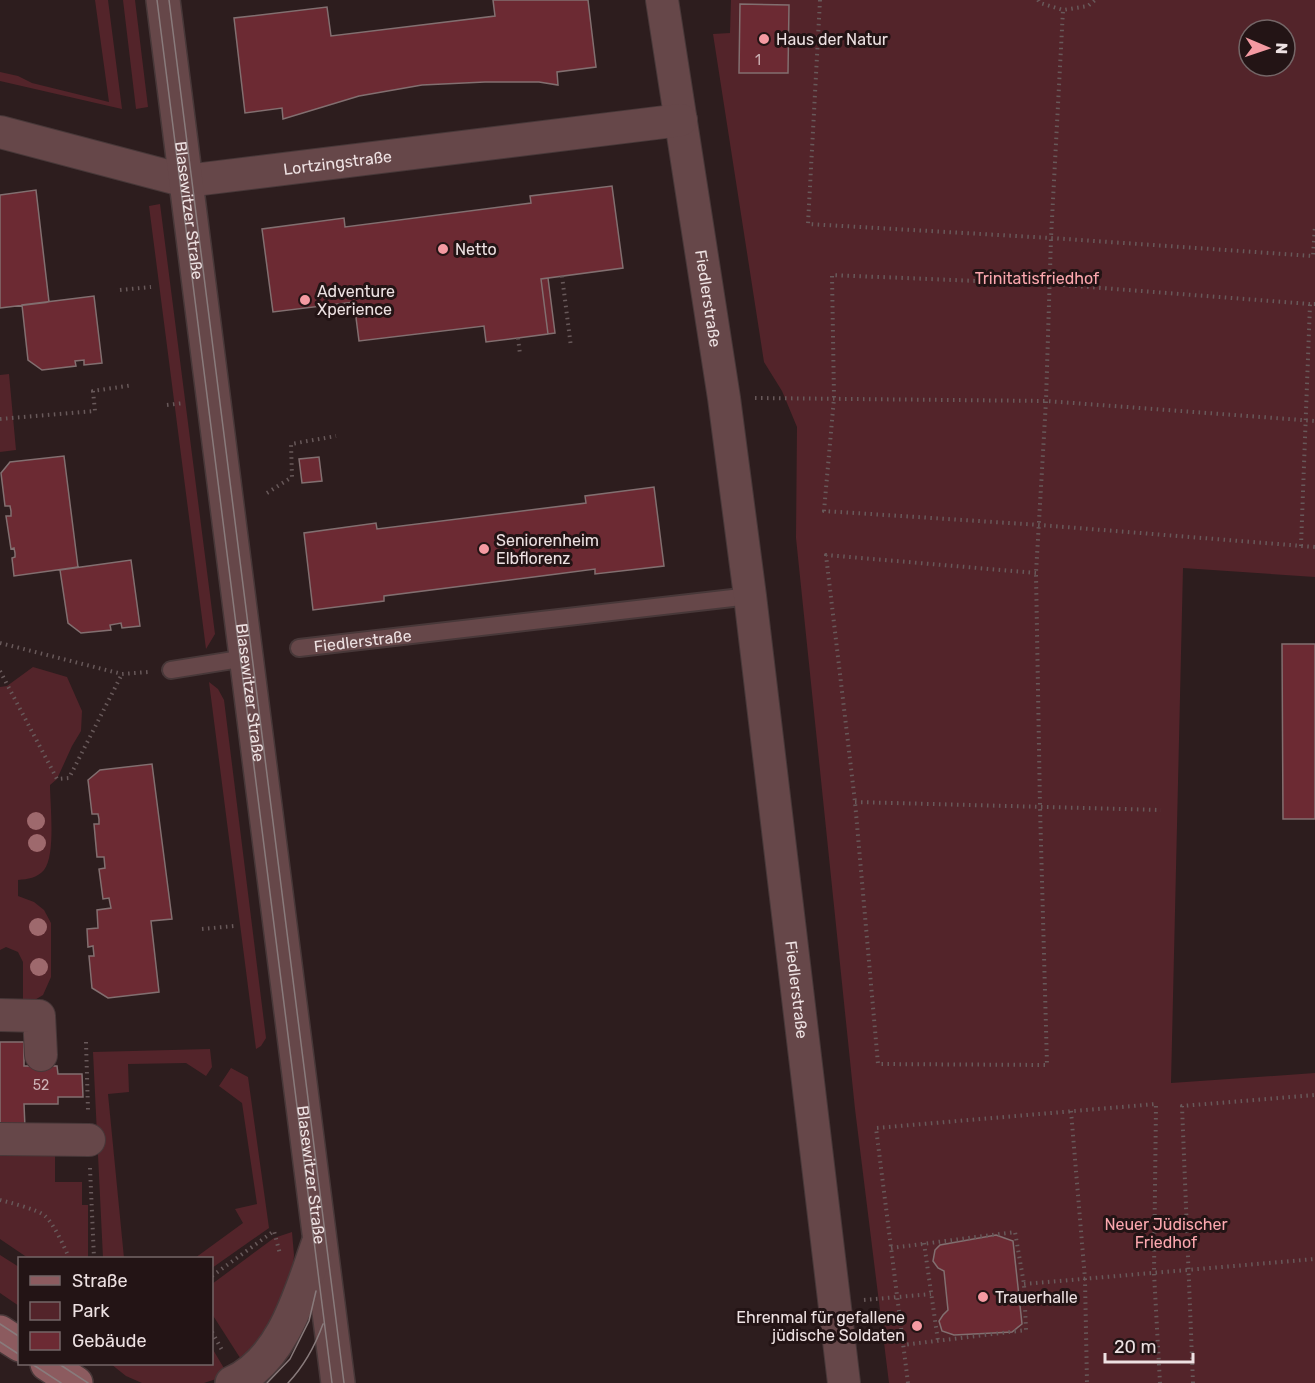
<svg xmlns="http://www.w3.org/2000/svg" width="1315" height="1383" font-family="Rubik,sans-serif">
<rect width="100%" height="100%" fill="#2d1d1e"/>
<path fill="#53242a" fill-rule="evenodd" d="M95 0H108L122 109 0 81V72L18 76 32 83 109 102Z
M123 0H135L148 107 136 109Z
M731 0H1315V577L1183 568 1171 1083 1315 1073V1383H889L855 1109 796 538 797 427 782 391 764 362 713 34 730 33ZM1249 30H1285V66H1249Z
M160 204 215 634 206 649 149 206Z
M9 374 16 450 0 452V375Z
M33 667 67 677 82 711 81 731 72 746 57 779 50 785C50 804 56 855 44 870 37 878 28 879 18 880V896L34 902 44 910 51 923V977L43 995 23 1007V962L18 952 6 947 0 950V687L7 686Z
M209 682 218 689 224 700 266 1038 261 1046 256 1049Z
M210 1049 212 1067 206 1076 186 1063 128 1064 129 1092 108 1094 124 1258H103L93 1052Z
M231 1068 248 1077 269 1228 212 1268V1258H195L243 1223 235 1209 257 1204 242 1103 219 1086Z
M28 1147H55V1182H82V1205H88V1258H28L0 1239V1148H12L13 1155 27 1156Z
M292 1232 294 1255 292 1277 287 1297 244 1364 212 1314V1284L274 1238Z
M0 1255 19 1267V1306L0 1293Z
M212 1348 228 1375 204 1383H142L126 1376 111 1364H212Z"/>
<path fill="#6c2a33" stroke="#826f70" stroke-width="1.5" d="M493 0H588L596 67 557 72 558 85 539 82H485L422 85 359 96 283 119 282 108 245 113 234 18 327 7 331 36 495 16Z
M740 4 789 5 788 73H739Z
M612 186 623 268 541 279 548 334 486 342 484 326 359 341 354 302 273 312 262 229 344 218 345 227 531 203 530 196Z
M36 190 49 302 0 308V195Z
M548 278 555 333 548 334 541 279Z
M94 296 102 363 84 365V360L75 361 76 366 42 370 28 360 22 305Z
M64 456 78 567 14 576 12 558 15 557V553L14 548 11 549 6 516H11V511L10 506H5L1 473 10 462Z
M319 457 322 481 302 483 299 459Z
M654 487 664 566 595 574V569L557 574 384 596V601L313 610 304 533 376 523 377 529 586 503 585 496Z
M131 560 140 626 122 628 121 623 110 625 111 630 81 633 68 623 60 570Z
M1282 644H1315V819H1283Z
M152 764 172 919 151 921 159 992 108 998 92 988 89 956H94L93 946 88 947 87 929 98 928 97 910 111 908 109 898 103 899 99 869 105 868 104 857H97L94 824H99V819L98 814H92L88 780 100 770Z
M0 1042H24V1066H57L58 1074H82L83 1097H58V1104H24L25 1128H0Z
M996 1235 1013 1241 1022 1324 1012 1332 954 1335 942 1331 939 1321 943 1315 948 1310 944 1271 938 1268 933 1261 935 1250 940 1245Z"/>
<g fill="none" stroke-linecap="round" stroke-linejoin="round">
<defs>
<g id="service">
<path id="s1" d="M299 648 750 596"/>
<path d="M171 670 246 658"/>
</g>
<g id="minor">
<path id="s2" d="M662 0 724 398 750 596 844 1383"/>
<path id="s3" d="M0 132 186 181 681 120"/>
<path d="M0 1015 39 1016 41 1055"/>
<path d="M0 1139 89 1140"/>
</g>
<g id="tertiary">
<path id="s4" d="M163 0 338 1383"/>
<path d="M232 1383C283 1361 301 1292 318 1244"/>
</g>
<path id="secondary" d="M0 1332 20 1345
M47 1364 76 1383"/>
</defs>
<use href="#service" stroke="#483839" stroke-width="20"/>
<use href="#minor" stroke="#483839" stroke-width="34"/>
<use href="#tertiary" stroke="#483839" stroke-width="36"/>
<use href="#secondary" stroke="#483839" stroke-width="36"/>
<path stroke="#68595a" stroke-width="4" stroke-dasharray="1.5 4.5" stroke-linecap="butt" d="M820 0 808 224 1051 238 1313 256 1315 225
M1038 0 1040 3 1063 10 1088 6 1095 0
M562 276 571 347
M120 290 151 287
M1310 304 1050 284 832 275 834 398 824 511 1040 525 1315 547
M518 338 520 354
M755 398 1046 401 1315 421
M167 405 184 403
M0 419 95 411 93 391 133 385
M267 493 292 477 291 444 336 436
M1301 546 1310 304H1315
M1036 573 826 555 855 802 878 1064 1047 1065 1040 807 1036 573 1046 401 1051 238 1063 10
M0 643 122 674 148 672
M0 671 57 779 69 778 122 674
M855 802 1161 810
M202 929 234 926
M86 1042 88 1110
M1071 1111 1085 1279 1087 1383
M90 1168 94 1258
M0 1200C11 1203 37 1209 45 1216 54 1224 65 1248 69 1258
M924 1243 938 1341
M891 1248 1015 1232 1024 1284 1026 1330 903 1345
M212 1276 274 1231 280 1254
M1024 1284 1315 1259
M864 1300 931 1294
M212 1332 223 1352
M908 1383 876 1128 1156 1104 1154 1273 1160 1383
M1193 1383 1182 1106 1315 1095"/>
<use href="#service" stroke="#664749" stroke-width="16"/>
<use href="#minor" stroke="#664749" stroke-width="32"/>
<use href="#tertiary" stroke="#664749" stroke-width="33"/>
<use href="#secondary" stroke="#8c5b5f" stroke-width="33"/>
<path stroke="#897b7c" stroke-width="1.5" d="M157 0 332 1383
M169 0 344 1383
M0 1324 20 1337
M0 1342 20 1355
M32 1364 61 1383
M59 1364 88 1383
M267 1383 290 1359 309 1321 316 1291
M288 1383C304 1366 315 1346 323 1324"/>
</g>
<g fill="#9e696d">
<circle cx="36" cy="821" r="9"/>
<circle cx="37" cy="843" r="9"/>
<circle cx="38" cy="927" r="9"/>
<circle cx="39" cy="967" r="9"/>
</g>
<g fill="#f49aa2" stroke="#231415" stroke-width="2">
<circle cx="764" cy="39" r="6"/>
<circle cx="443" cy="249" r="6"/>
<circle cx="305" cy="300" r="6"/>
<circle cx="484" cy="549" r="6"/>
<circle cx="983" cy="1297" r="6"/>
<circle cx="917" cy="1326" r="6"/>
</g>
<g text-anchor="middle" stroke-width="6" stroke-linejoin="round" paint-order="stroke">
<g font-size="14" fill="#cdb3b6">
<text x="758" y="65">1</text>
<text x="41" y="1090">52</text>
</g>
<g font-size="16" fill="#ede1e2" stroke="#231415" text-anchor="start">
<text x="776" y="45">Haus der Natur</text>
<text x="455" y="255">Netto</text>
<text x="317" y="297">Adventure<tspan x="317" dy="18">Xperience</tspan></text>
<text x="496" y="546">Seniorenheim<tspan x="496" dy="18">Elbflorenz</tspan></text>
<text x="995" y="1303">Trauerhalle</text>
<text x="905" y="1323" text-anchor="end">Ehrenmal für gefallene<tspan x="905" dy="18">jüdische Soldaten</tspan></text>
</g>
<g font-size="16" fill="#ede1e2" stroke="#231415">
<text dy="6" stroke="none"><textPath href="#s3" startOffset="345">Lortzingstraße</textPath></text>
<text dy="6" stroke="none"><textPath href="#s4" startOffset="212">Blasewitzer Straße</textPath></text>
<text dy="6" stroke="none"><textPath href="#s2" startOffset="302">Fiedlerstraße</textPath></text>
<text dy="6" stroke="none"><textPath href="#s1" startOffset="64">Fiedlerstraße</textPath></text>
<text dy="6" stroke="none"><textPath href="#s4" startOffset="698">Blasewitzer Straße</textPath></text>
<text dy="6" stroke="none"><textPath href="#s2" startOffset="999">Fiedlerstraße</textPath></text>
<text dy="6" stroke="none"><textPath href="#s4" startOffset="1184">Blasewitzer Straße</textPath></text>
</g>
<g font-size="16" fill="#fba7ae" stroke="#231415">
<text x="1037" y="284">Trinitatisfriedhof</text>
<text x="1166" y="1230">Neuer Jüdischer<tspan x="1166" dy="18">Friedhof</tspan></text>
</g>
</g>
<rect x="18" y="1257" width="195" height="108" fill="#231415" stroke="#746667" stroke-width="1.5"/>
<rect x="30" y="1276" width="30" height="9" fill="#8c5b5f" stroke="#746667" stroke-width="1.5"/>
<text x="72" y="1287" font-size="18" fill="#ede1e2">Straße</text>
<rect x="30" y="1302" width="30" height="18" fill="#53242a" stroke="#746667" stroke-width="1.5"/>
<text x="72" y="1317" font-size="18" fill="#ede1e2">Park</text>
<rect x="30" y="1332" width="30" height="18" fill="#6c2a33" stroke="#746667" stroke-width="1.5"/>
<text x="72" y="1347" font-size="18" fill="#ede1e2">Gebäude</text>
<g transform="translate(1267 48) rotate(92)"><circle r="28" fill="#231415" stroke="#746667" stroke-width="1.5"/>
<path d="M0-4.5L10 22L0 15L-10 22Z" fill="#f49aa2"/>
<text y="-9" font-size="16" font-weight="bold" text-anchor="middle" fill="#ede1e2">N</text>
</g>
<path d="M1105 1353v9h88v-9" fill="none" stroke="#ede1e2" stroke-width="3"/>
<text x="1114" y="1353" font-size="18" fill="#ede1e2" stroke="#231415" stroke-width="4.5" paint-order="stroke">20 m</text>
</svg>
